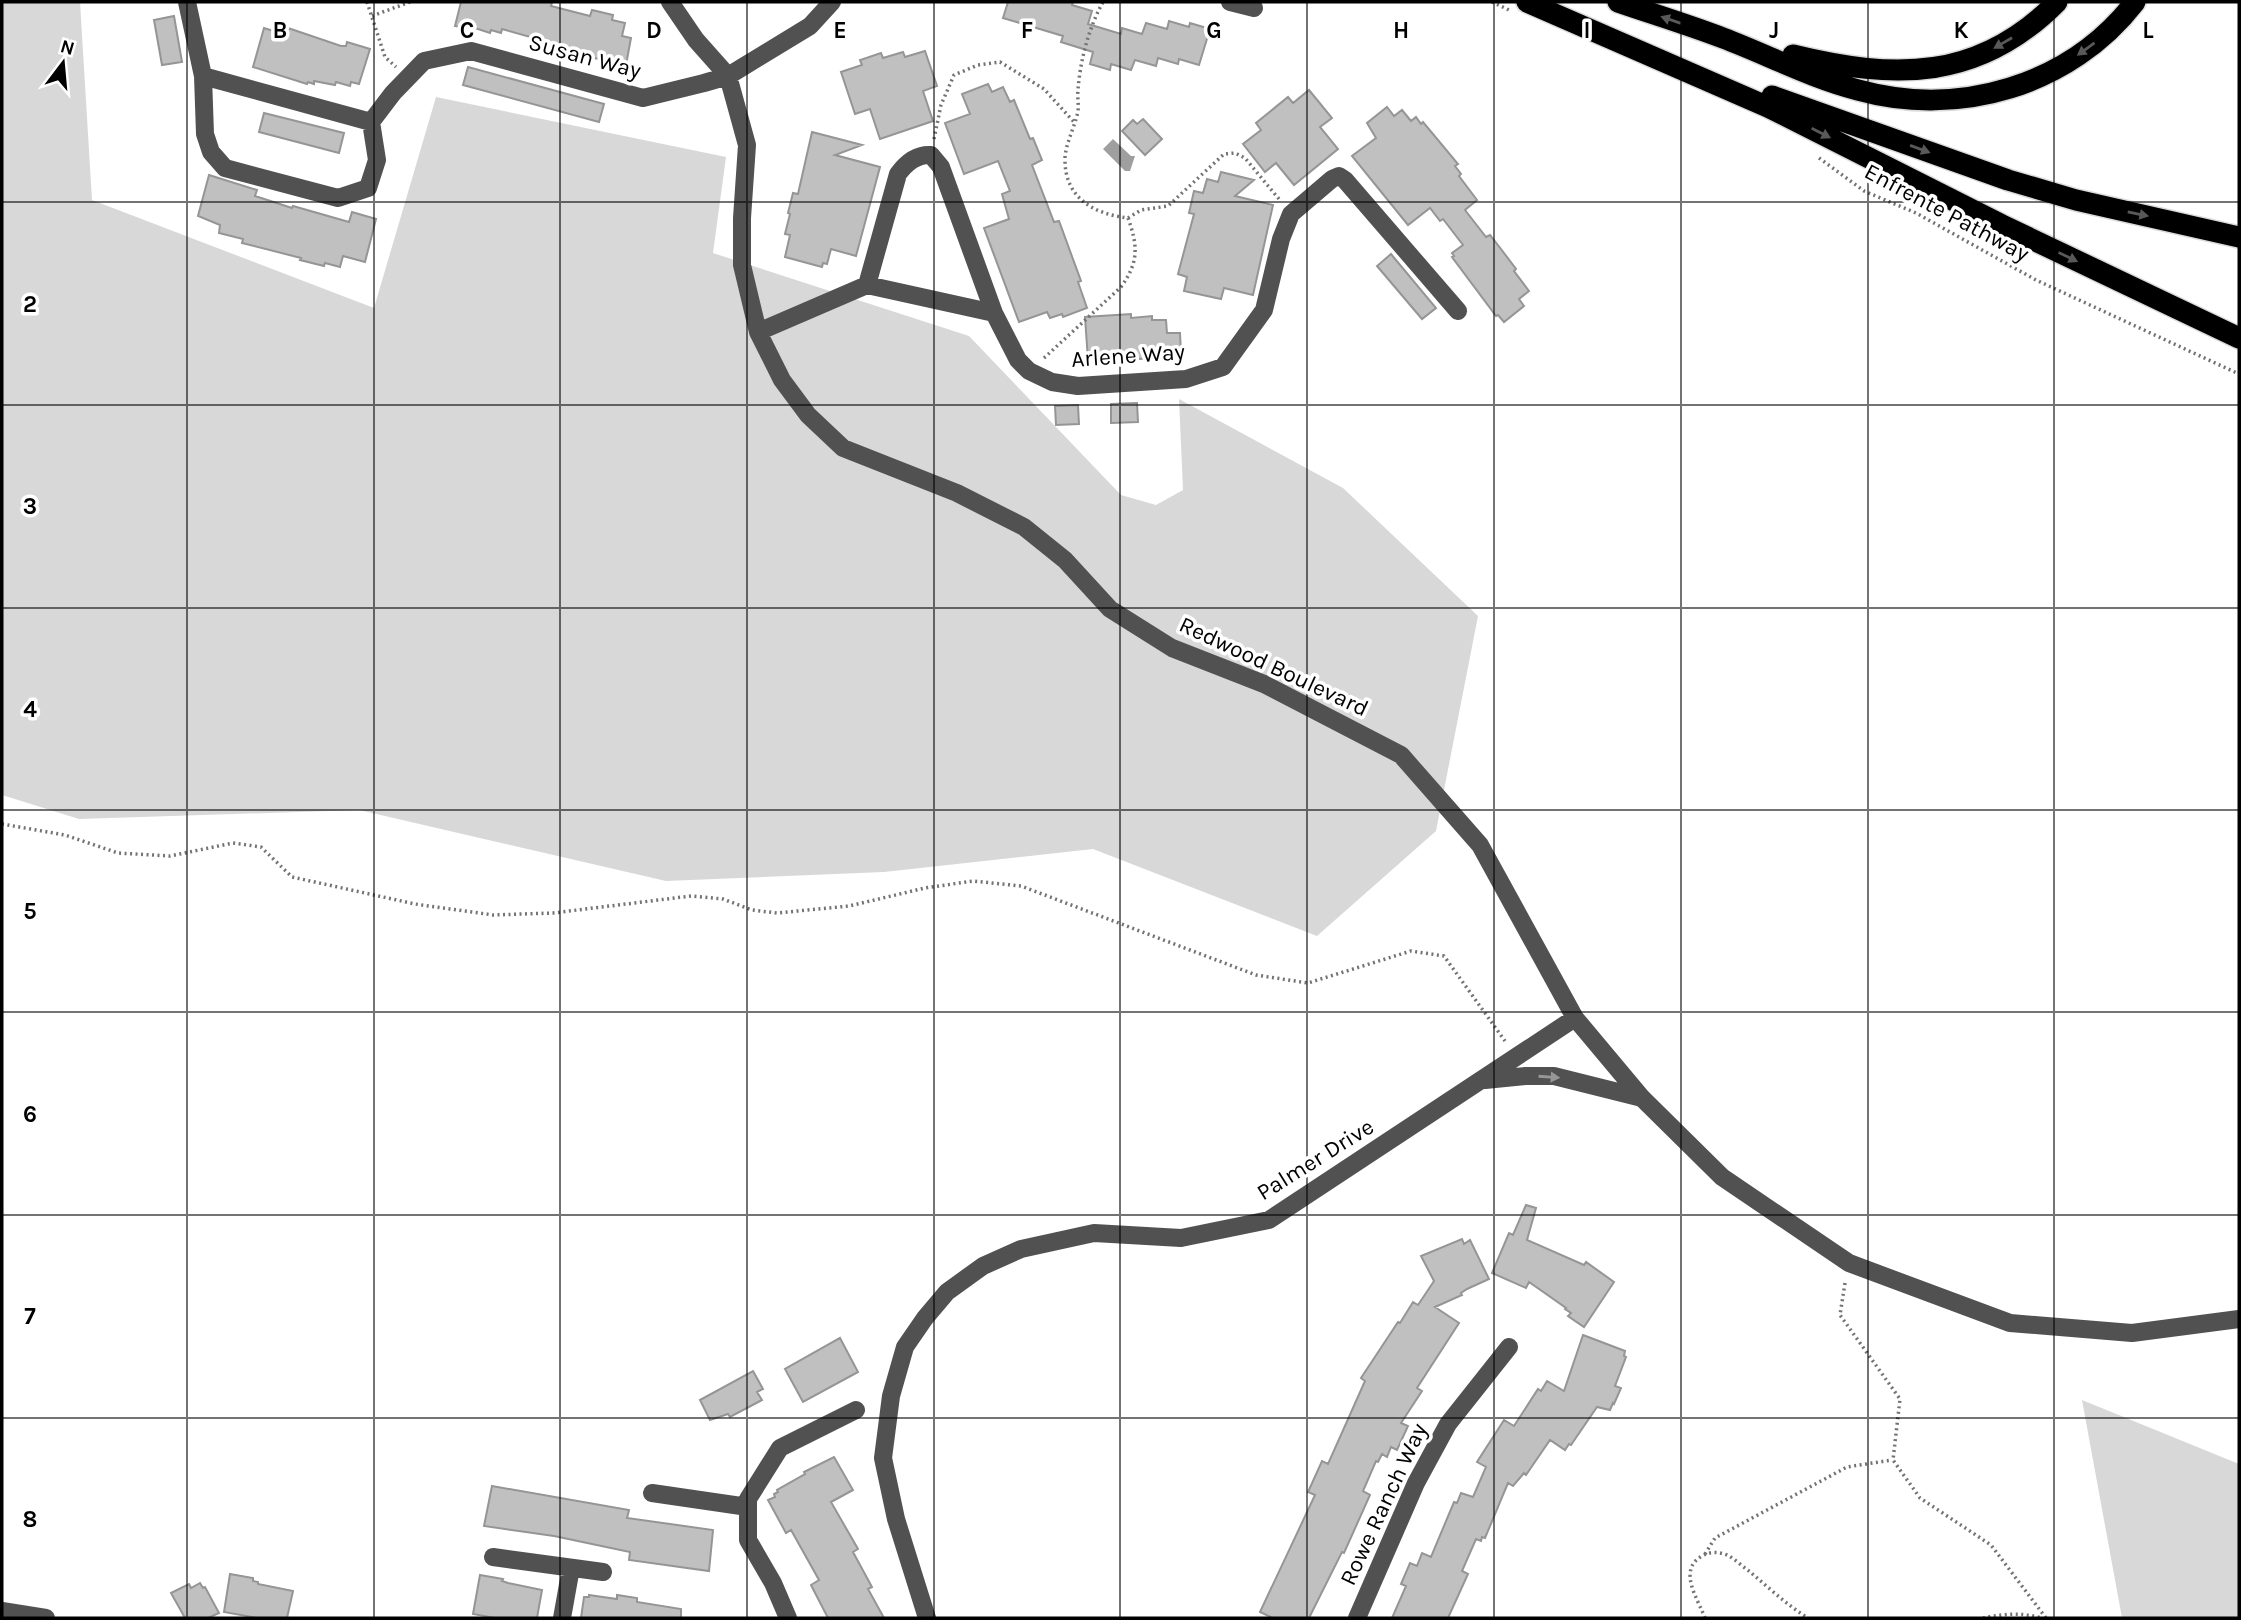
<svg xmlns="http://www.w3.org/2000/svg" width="2241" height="1620" font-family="Karla,sans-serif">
<rect width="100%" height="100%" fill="#fff"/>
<path fill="#d8d8d8" d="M2 2H80L92 200 374 308 436 97 726 157 713 253 969 336 1121 495 1156 505 1183 490 1179 399 1343 488 1478 616 1436 831 1317 936 1093 849 884 872 666 881 359 810 79 819 2 795Z
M2082 1400 2239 1464V1618H2122Z"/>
<path fill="#9f9f9f" d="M1113 139 1131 156H1135L1130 171H1125L1103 149Z"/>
<path fill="#c0c0c0" stroke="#959595" stroke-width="2" d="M461 2H552L551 6 590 16 592 10 613 15 612 20 625 23 622 36 631 38 626 65 548 48V46L540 44 541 40 502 29 501 33 491 30 490 33 472 27 471 29 455 26Z
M1008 2H1073L1072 5 1092 11 1088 24 1121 34 1122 28 1142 34 1146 23 1167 29 1169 21 1189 27 1190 23 1210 29 1199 65 1179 59 1178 64 1158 58 1156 66 1135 60 1131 70 1111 64 1110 70 1090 64 1093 52 1061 42 1063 36 1003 18Z
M174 16 182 62 162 65 154 20Z
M285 27 341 46H346L347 42 370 49 359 84 351 82 350 86 336 82 335 85 314 81V84L308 82 307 84 253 67 264 28 283 34Z
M925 51 937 86 923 91 933 121 880 139 870 109 855 114 841 72 862 65 860 60 881 53 883 58 903 52 905 57Z
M468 67 604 104 599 122 463 85Z
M988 84 992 92 1003 87 1010 102 1014 100 1030 139 1033 138 1042 160 1032 165 1054 222 1059 221 1081 281 1078 282 1087 308 1063 317 1062 314 1050 318 1047 312 1019 322 984 228 1009 219 1002 194 1010 191 998 161 964 174 945 123 970 114 962 94Z
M1309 90 1332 118 1320 127 1338 149 1294 185 1276 163 1265 172 1243 144 1261 130 1256 123 1288 97 1293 103Z
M1387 107 1394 116 1402 110 1411 121 1416 117 1421 124 1423 122 1458 164 1455 166 1461 174 1459 176 1477 200 1465 210 1486 237 1490 235 1501 249 1516 269 1514 271 1529 291 1519 299 1524 306 1504 322 1498 315 1496 316 1452 257 1454 256 1452 253 1463 245 1443 219 1440 221 1430 208 1408 225 1352 156 1376 138 1367 123Z
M264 113 344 133 339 153 259 132Z
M1143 119 1162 139 1145 155 1122 131 1133 120 1137 124Z
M812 132 862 145 835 155 880 167 856 256 831 249 827 264 823 263 822 267 785 257 790 235 785 234 790 214 788 213 793 193 798 194Z
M1221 172 1254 180 1235 196 1273 205 1253 295 1224 288 1221 299 1184 291 1187 277 1178 274 1194 214 1189 213 1194 191 1203 193 1207 179 1218 182Z
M209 175 257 190 255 196 292 208 293 206 349 222 352 212 376 219 365 262 343 256 340 267 325 263 324 266 300 260 301 258 242 243 243 239 219 233 220 225 198 216Z
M1391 254 1436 308 1422 319 1377 266Z
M1131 314V318L1152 316V320H1166L1167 333H1180L1181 354H1179V357L1098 361V359L1088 360 1085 317Z
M1137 403 1138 422 1111 423V404Z
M1078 405 1079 424 1056 425 1055 406Z
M1526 1205 1536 1208 1527 1240 1584 1265 1586 1262 1614 1282 1584 1327 1568 1316 1571 1313 1565 1309 1566 1308 1529 1282 1526 1288 1492 1273 1509 1233 1513 1235Z
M1462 1239 1464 1244 1470 1240 1489 1279 1467 1289 1461 1293 1462 1295 1435 1307 1459 1323 1417 1388 1422 1391 1401 1423 1408 1426 1397 1450 1391 1447 1387 1457 1382 1454 1378 1462 1376 1461 1363 1491 1370 1495 1344 1553 1342 1552 1309 1618H1273L1260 1612 1315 1495 1308 1492 1322 1461 1328 1464 1365 1381 1361 1378 1398 1322 1400 1323 1413 1302 1418 1305 1434 1281 1421 1256Z
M1583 1335 1625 1351 1624 1356 1626 1357 1615 1386 1621 1388 1614 1404 1613 1403 1610 1410 1597 1407 1571 1445 1569 1444 1565 1450 1550 1440 1526 1475 1524 1473 1513 1486 1508 1483 1485 1538 1482 1537 1481 1541 1476 1539 1462 1571 1468 1574 1448 1618H1392L1406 1586 1401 1584 1410 1563 1417 1566 1422 1553 1431 1557 1454 1502 1457 1503 1461 1493 1473 1497 1486 1467 1477 1462 1504 1420 1514 1426 1538 1389 1541 1391 1547 1381 1564 1391Z
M840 1338 858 1372 803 1402 785 1369Z
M753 1371 763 1389 757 1392 762 1400 730 1417 728 1414 710 1420 700 1400Z
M834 1457 853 1490 831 1502 858 1549 853 1552 872 1587 868 1589 884 1618H828L811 1585 819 1580 791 1530 786 1533 768 1500 775 1497 774 1494 778 1492 777 1490 805 1474 804 1472Z
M492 1486 629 1510 627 1518 713 1530 709 1571 629 1560 630 1552 554 1536 484 1526Z
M230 1574 253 1578V1581L258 1582V1584L293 1591 287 1618H257L224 1612Z
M480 1575 503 1579 502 1581 508 1583 542 1590 537 1618H495L473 1614Z
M200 1583 203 1588 205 1587 219 1613 208 1618H185L171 1593 189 1584 191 1588Z
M589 1595 617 1599V1595L637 1598V1602L681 1609V1618H581L584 1597H589Z"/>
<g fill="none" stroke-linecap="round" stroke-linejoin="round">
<defs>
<path id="highway" d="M1527 2 1768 107 2002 225 2239 338
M1618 2C1653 14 1689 25 1723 38 1768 55 1811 78 1858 90 1959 118 2070 86 2135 2
M1793 55C1895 80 1979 81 2057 2
M1772 96 2008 180 2076 200 2239 237"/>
</defs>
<use href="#highway" stroke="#dbdbdb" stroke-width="24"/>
<path stroke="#737373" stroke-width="3.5" stroke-dasharray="2 3.5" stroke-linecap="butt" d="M367 2 385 57 396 67
M1492 2 1509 10
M372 16 410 2
M934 139 941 105 954 75 978 65 1000 62 1044 89 1074 122
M1819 158 1864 191 1916 213 2036 280 2239 374
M1128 218 1141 210 1168 206 1224 154 1235 153 1245 158 1279 199
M1044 358 1121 287C1139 262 1138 246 1128 218 1094 214 1064 198 1065 158 1066 142 1075 127 1078 111 1079 104 1077 97 1078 90 1080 61 1089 27 1103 2
M2 824 65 835 118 853 170 856 233 843 261 847 292 877 415 904 493 915 553 913 691 896 723 899 752 910 777 913 849 906 925 888 973 881 1021 886 1256 975 1308 983 1411 951 1444 956 1505 1041
M1845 1283 1840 1315 1900 1399 1893 1460 1920 1498 1991 1545 2046 1618
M1705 1554 1715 1538 1847 1467 1892 1460
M1705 1618C1698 1599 1677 1570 1702 1556 1710 1551 1719 1552 1727 1555 1735 1559 1742 1566 1749 1571 1768 1587 1787 1605 1808 1618
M1983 1618C2002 1614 2022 1612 2041 1618"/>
<path stroke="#515151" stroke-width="18" d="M187 2 203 76 371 122 393 93 424 61 471 51 643 98 704 83 728 76 810 26 832 2
M670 2 696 40 728 76 747 145 742 218V265L758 332 782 380 808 415 843 448 957 493 1024 527 1065 560 1110 609 1172 648 1264 684 1401 755 1480 845 1575 1018 1642 1098 1722 1177 1849 1263 2010 1323 2132 1333 2239 1319
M1230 2 1254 8
M203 76 205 134 211 152 225 168 338 198 368 188 377 160 371 122
M867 285 898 174C906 163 916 154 931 155L941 167 994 313 1018 360 1029 371 1052 382 1078 386 1186 379 1223 367 1264 310 1281 239 1291 214 1332 179 1339 176 1345 180 1458 311
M758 332 867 285 994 313
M1485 1080 1526 1076H1554L1642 1098
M652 1493 748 1507
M493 1557 603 1572
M2 1611 46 1618
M562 1618 571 1568
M788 1618 773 1583 748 1540V1499L780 1448 856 1410
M927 1618 896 1519 883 1458 891 1396 905 1347 925 1318 947 1292 983 1266 1021 1249 1094 1233 1181 1238 1269 1220 1575 1018
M1357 1618 1416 1483 1448 1424 1509 1347"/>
<use href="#highway" stroke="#000" stroke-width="21"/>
</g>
<defs><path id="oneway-solid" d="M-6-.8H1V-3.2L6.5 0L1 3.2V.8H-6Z" transform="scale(1.75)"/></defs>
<g fill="#595959">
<use href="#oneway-solid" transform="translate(1671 20) rotate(-161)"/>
<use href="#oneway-solid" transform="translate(2003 43) rotate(150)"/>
<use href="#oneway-solid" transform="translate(2086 49) rotate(144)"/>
<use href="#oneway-solid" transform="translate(1821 133) rotate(27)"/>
<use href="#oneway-solid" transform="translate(1920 149) rotate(20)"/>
<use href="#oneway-solid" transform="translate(2138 214) rotate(12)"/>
<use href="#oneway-solid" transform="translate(2068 257) rotate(26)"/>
</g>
<use fill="#979797" href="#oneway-solid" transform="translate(1549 1077) rotate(4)"/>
<path fill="none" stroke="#000" stroke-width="2" stroke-opacity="0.55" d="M187 2V1618M374 2V1618M560 2V1618M747 2V1618M934 2V1618M1120 2V1618M1307 2V1618M1494 2V1618M1681 2V1618M1868 2V1618M2054 2V1618M2 202H2239M2 405H2239M2 608H2239M2 810H2239M2 1012H2239M2 1215H2239M2 1418H2239"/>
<g text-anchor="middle" stroke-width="7" stroke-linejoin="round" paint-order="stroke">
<g font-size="23" fill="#000" stroke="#fff">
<text transform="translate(585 56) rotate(15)" y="8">Susan Way</text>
<text transform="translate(1947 212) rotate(28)" y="8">Enfrente Pathway</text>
<text transform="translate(1128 355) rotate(-4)" y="8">Arlene Way</text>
<text transform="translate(1274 666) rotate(25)" y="8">Redwood Boulevard</text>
<text transform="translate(1315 1159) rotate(-32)" y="8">Palmer Drive</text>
<text transform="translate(1383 1504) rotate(-65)" y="8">Rowe Ranch Way</text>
</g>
</g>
<g font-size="23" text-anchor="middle" font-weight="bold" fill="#000" stroke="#fff" stroke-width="7" stroke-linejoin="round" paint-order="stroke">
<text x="280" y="38">B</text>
<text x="467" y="38">C</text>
<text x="654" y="38">D</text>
<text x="840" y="38">E</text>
<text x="1027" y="38">F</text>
<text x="1214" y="38">G</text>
<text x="1401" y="38">H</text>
<text x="1587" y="38">I</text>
<text x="1774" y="38">J</text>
<text x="1961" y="38">K</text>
<text x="2148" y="38">L</text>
<text x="30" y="312">2</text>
<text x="30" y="514">3</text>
<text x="30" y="717">4</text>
<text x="30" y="919">5</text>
<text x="30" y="1122">6</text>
<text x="30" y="1324">7</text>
<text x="30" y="1527">8</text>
</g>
<rect width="2241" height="1620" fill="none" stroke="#000000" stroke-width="7"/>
<g transform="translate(63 63) rotate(16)" stroke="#ffffff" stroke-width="5" paint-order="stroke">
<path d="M0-5L12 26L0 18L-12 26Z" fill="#000000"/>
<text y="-10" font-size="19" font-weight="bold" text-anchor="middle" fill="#000000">N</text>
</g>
</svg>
